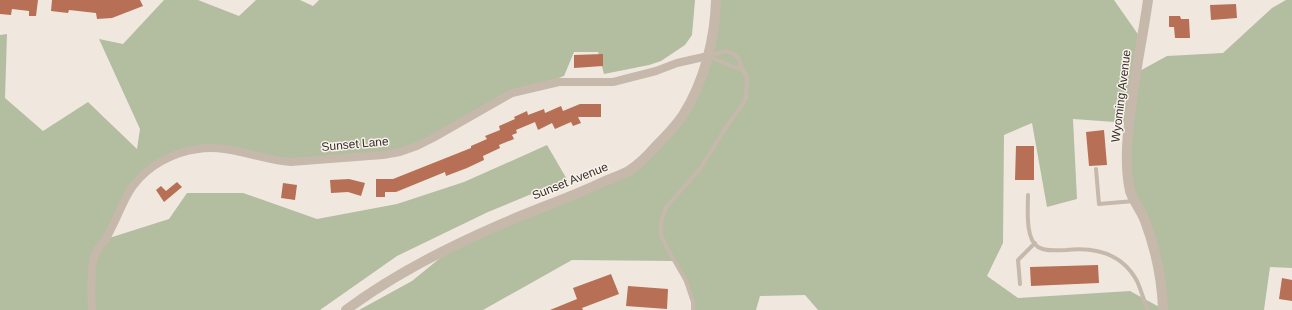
<svg xmlns="http://www.w3.org/2000/svg" width="1292" height="310" font-family="Arial,sans-serif">
<rect width="100%" height="100%" fill="#f0e8df"/>
<path fill="#b3bda0" fill-rule="evenodd" d="M164 0H198L239 16 256 0H300L313 6 319 0H695L692 35 685 45 661 61 649 65 604 74 598 52H574L564 76 541 85 512 93 400 152 291 162 224 148 169 157 133 186 106 239 169 219 187 193H243L317 219 397 204 464 182 547 145 568 181 529 195 488 212 397 256 320 310H0V35L7 34 5 98 43 131 88 102 137 149 140 129 99 39 123 44Z
M716 0H1114L1142 40 1136 73 1167 56 1223 53 1272 8 1286 0H1292V268L1270 267 1264 310H818L805 295 760 296 756 310H693V302L675 261 572 260 483 310H359L412 281 456 245 630 170 666 136 698 85ZM1073 119 1129 123 1130 192 1159 267 1163 309 1130 291 1018 298 987 276 1003 243 1004 135 1032 123 1047 207 1077 199Z"/>
<path fill="#b76f55" d="M0 0H38L36 16H29V11L12 9 11 15 0 14Z
M52 0H140L143 6 112 18 97 19 96 13 69 10 68 13 51 11Z
M1236 4 1237 18 1211 20 1210 5Z
M1169 16H1180L1181 19H1189L1190 38H1175L1174 27H1169Z
M603 54V66L574 68V55Z
M580 104H601V117H578L581 123 573 126 571 122 555 129 552 123 538 130 535 122 516 130 517 133 512 135 514 139 499 145 500 148 483 156 484 160 467 168 446 176 445 172 396 192H385V197H376V179H393L471 148V146L487 139 485 136 500 130 499 126 515 119 514 117 527 111 528 115 544 109 545 113 561 106 563 111Z
M1104 130 1107 165 1089 166 1086 132Z
M1016 146H1034V180H1015Z
M349 179 365 183 361 196 348 192 331 193 330 180Z
M177 182 182 187 164 202 156 190 161 186 166 191Z
M283 183 297 185 295 200 281 198Z
M1098 265 1099 283 1031 286 1030 267Z
M611 274 619 294 582 308 583 310H550L577 299 573 288Z
M1282 278 1292 280V301L1279 299Z
M628 286 668 289 667 309 626 306Z"/>
<g fill="none" stroke-linecap="round" stroke-linejoin="round">
<path stroke="#c6b9ac" stroke-width="4" d="M708 56 734 67 742 69
M1096 169 1099 204 1134 201
M1028 195C1028 209 1025 239 1038 247 1046 252 1057 250 1066 250 1094 247 1122 253 1137 281 1141 290 1144 301 1148 310
M1020 284 1018 260 1035 243
M693 310V302L686 281 667 248 661 235V222L666 207 700 169 723 132 746 99 747 77 742 69 739 59 734 54 727 51 710 55"/>
<path stroke="#c6b9ac" stroke-width="8" d="M92 310C91 296 90 265 96 252 98 248 102 244 105 240 108 236 110 231 112 227 119 214 124 198 133 186 148 166 173 152 198 149 229 144 260 160 291 162L383 155 400 152 417 146 433 138 512 93 559 82H613L656 71 677 63 708 56"/>
<path stroke="#c6b9ac" stroke-width="10" d="M1148 0C1143 36 1135 72 1131 109 1127 135 1124 164 1130 191 1133 201 1141 210 1145 221 1156 250 1162 279 1163 310
M346 310C393 275 446 248 499 225 533 210 569 198 603 182 612 178 622 175 630 170 639 164 648 155 655 147 665 137 675 127 683 115 704 82 715 39 716 0"/>
</g>
<g text-anchor="middle" stroke-width="3" stroke-linejoin="round" paint-order="stroke">
<g font-size="12" fill="#352e2a" stroke="#f8f2eb">
<text transform="translate(1121 96) rotate(-83)" y="4">Wyoming Avenue</text>
<text transform="translate(355 144) rotate(-5)" y="4">Sunset Lane</text>
<text transform="translate(570 181) rotate(-22)" y="4">Sunset Avenue</text>
</g>
</g>
</svg>
